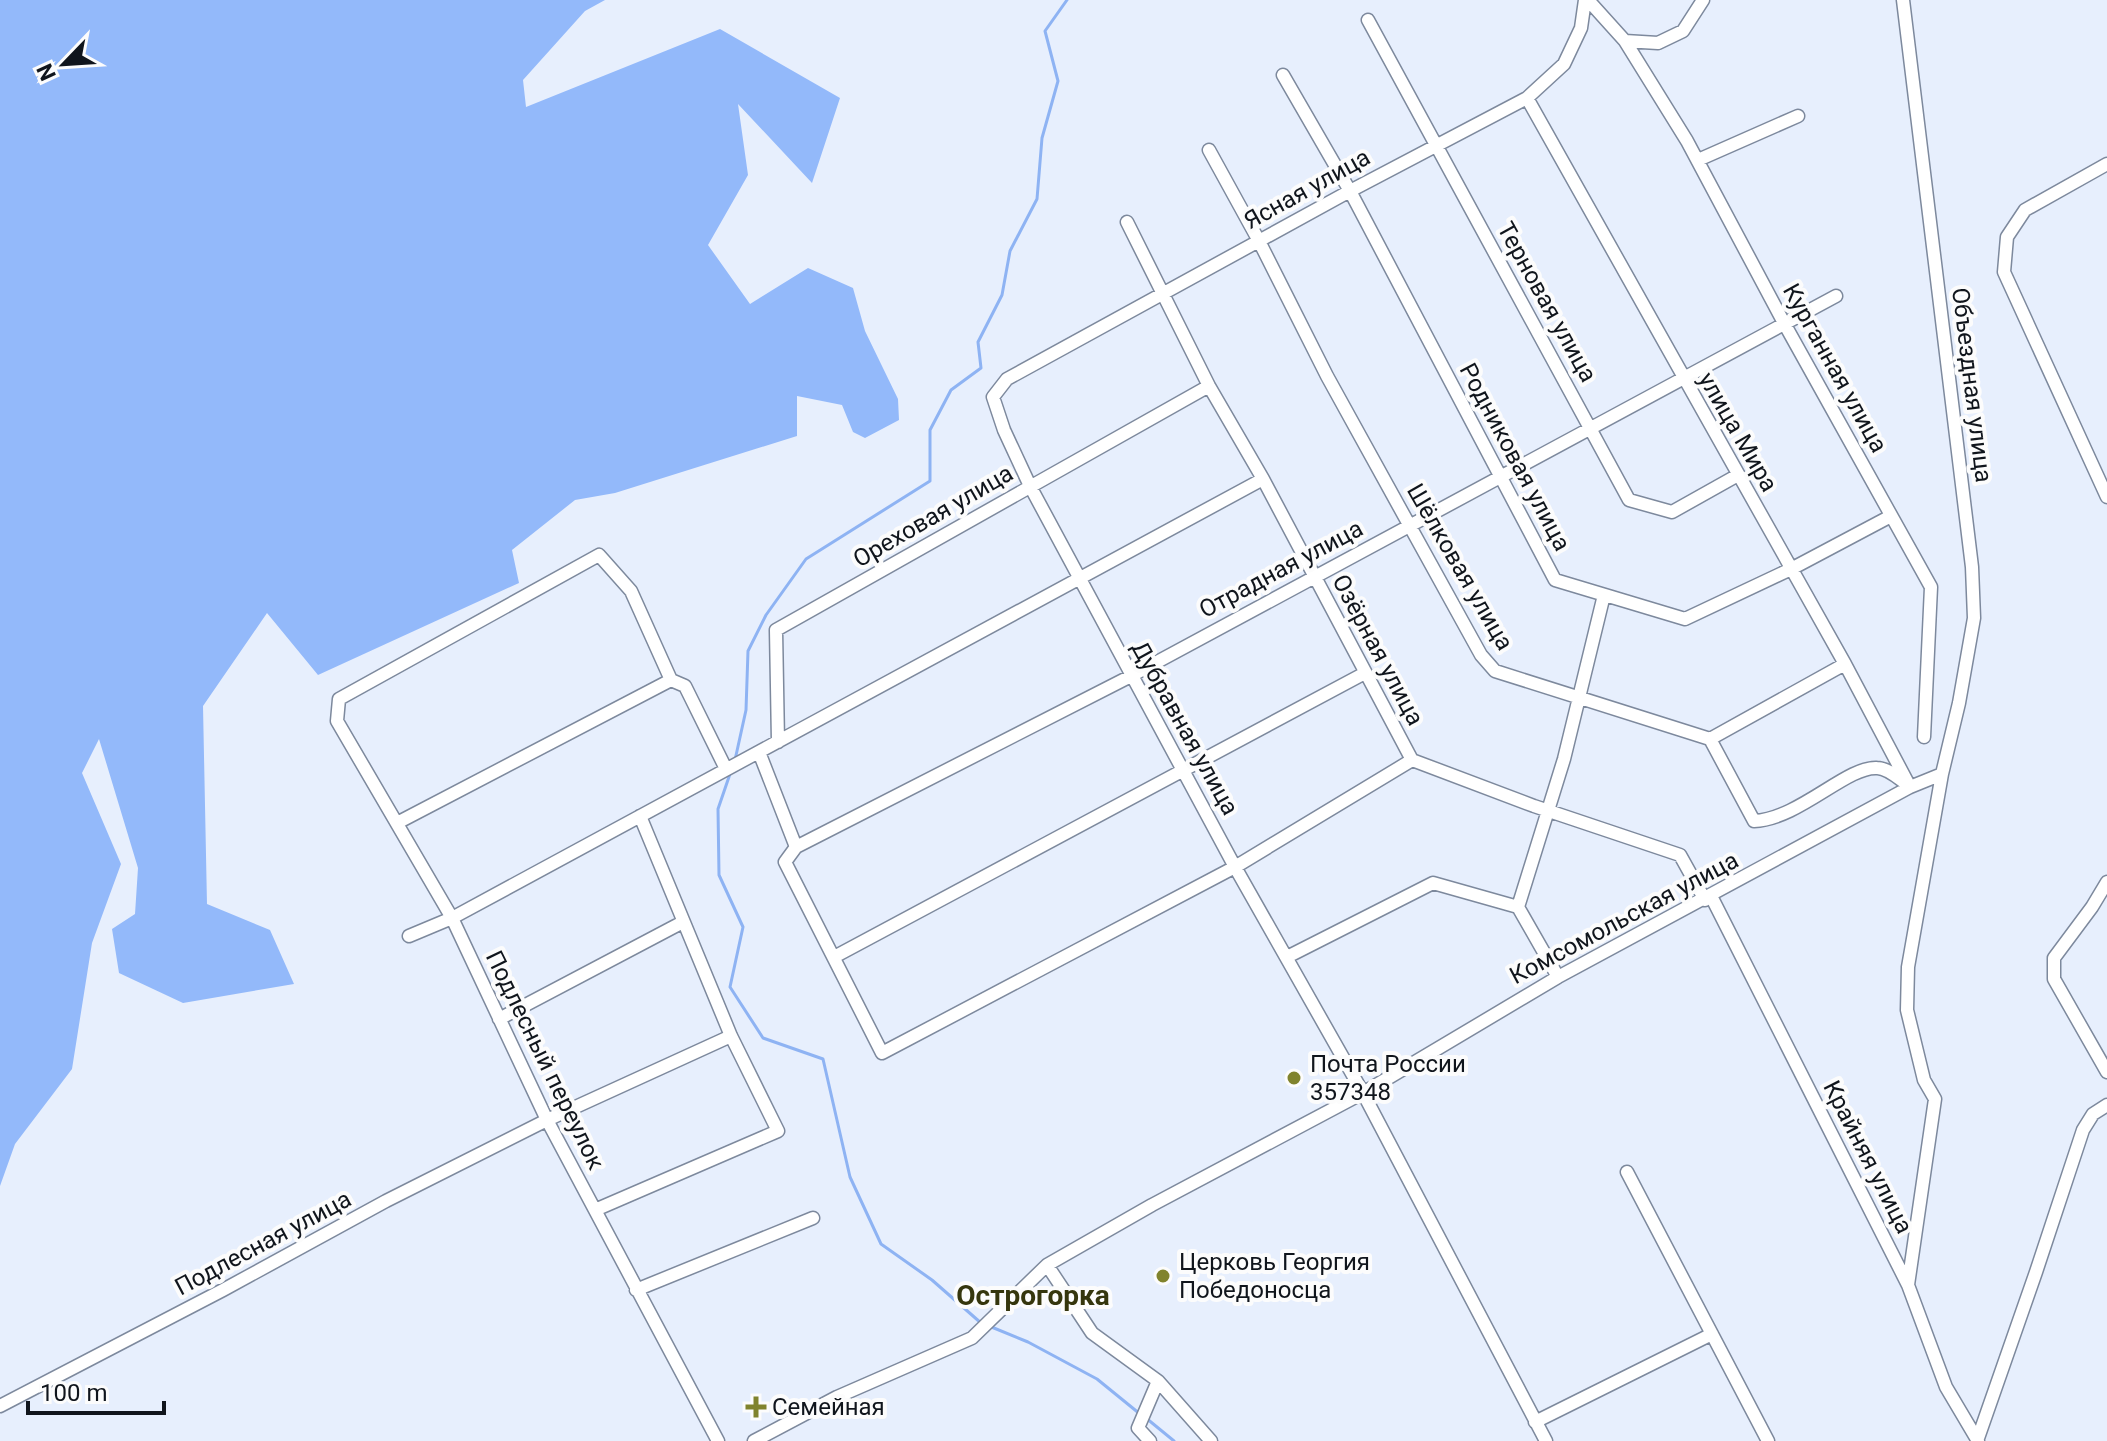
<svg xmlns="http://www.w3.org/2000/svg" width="2107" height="1441" font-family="Roboto,sans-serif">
<rect width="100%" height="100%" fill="#e7effd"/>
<path fill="#93b9fa" d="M0 0H605L585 11 523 80 526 107 720 29 840 98 812 183 738 104 748 175 708 245 750 304 808 268 853 288 865 331 898 399 899 420 865 438 853 432 842 405 797 396V436L615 493 575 500 512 550 519 583 318 675 267 613 203 706 207 904 270 930 294 984 183 1003 119 973 112 929 135 914 138 868 99 739 82 773 121 864 92 943 72 1069 15 1144 0 1186Z"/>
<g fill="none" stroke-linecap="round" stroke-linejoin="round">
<path stroke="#8eb3f3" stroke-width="3" d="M735 760 746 710 748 651 766 615 806 559 930 481V430L951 390 981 368 978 342 1002 295 1010 251 1037 199 1042 138 1058 81 1045 31 1067 0
M731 771 718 809 719 875 743 927 730 987 763 1038 823 1059 850 1177 881 1244 932 1280 981 1323
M989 1326 1028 1342 1097 1379 1140 1414
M1146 1418 1174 1441"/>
<defs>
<path id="minor" d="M1588 0 1625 41 1687 141 1784 323 1931 587 1924 737
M1903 0 1972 567 1974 618 1959 703 1942 774
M1368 20 1629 500 1672 512 1738 475
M1625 41 1658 43 1683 31 1703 0
M1283 75 1350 191 1555 580 1685 619 1791 569 1891 516
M1527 98 1845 664 1910 787
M1209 150 1259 241 1327 376 1481 655 1495 671 1710 739 1845 664
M1698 160 1798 116
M2107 164 2025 210 2007 237 2004 272 2107 497
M1127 222 1209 386 1263 479 1412 760 1534 806 1680 855 1705 900
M1710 739 1754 821C1799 819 1847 766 1877 768 1887 768 1897 777 1905 783
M778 742 776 630 1209 386
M759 752 796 847 785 862 882 1053 1235 867 1412 760
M397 823 671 680
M796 847 1131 676 1836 296
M2107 882 2092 907 2054 958V979L2107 1072
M1711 896 1908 1285 1946 1387 1978 1441
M1518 907 1564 759 1604 595
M409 936 452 918 1263 479
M834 957 1365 673
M1287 957 1433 883 1518 907 1558 977
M499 1019 683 922
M1627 1172 1768 1441
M595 1210 778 1131 731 1036 640 816
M1047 1265 1092 1333 1158 1381 1211 1441
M636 1290 813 1218
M0 1406 223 1290 386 1201 547 1120 731 1036
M1535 1422 1712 1334
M718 1441 547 1120 452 918 337 721 339 699 599 555 631 591 671 680 685 686 726 769
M754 1441 837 1397 972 1338 1047 1265 1152 1205 1363 1093 1558 977 1910 787 1942 774 1908 967 1907 1010 1924 1080 1935 1099 1908 1285
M1150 1441 1138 1428 1158 1381
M1546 1441 1363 1093 1235 867 1030 486 1004 430 993 397 1007 379 1350 191 1527 98 1564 64 1581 28 1585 0
M1977 1441 2036 1272 2083 1130 2093 1114 2107 1105"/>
</defs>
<use href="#minor" stroke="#7d899d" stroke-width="15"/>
<use href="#minor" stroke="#fff" stroke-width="12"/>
</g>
<g fill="#80832d" stroke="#fcfcfc" stroke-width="3">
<circle cx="1294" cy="1078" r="8"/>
<circle cx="1163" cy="1276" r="8"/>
<path d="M752 1395h8v8h8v8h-8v8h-8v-8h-8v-8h8z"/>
</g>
<g text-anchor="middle" stroke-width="8" stroke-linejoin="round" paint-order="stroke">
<g font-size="24" fill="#10151c" stroke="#fcfcfc">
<text transform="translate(1307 189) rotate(-29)" y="8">Ясная улица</text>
<text transform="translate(1547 302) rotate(61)" y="8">Терновая улица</text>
<text transform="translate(1835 368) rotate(61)" y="8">Курганная улица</text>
<text transform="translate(1972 385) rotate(83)" y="8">Объездная улица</text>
<text transform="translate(1738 432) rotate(60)" y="8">улица Мира</text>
<text transform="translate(1515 457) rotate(62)" y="8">Родниковая улица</text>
<text transform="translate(933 516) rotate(-30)" y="8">Ореховая улица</text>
<text transform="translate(1460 567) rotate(60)" y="8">Шёлковая улица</text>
<text transform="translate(1281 569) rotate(-28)" y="8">Отрадная улица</text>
<text transform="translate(1378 650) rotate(62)" y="8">Озёрная улица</text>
<text transform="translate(1185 728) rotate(61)" y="8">Дубравная улица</text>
<text transform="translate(1624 918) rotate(-28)" y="8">Комсомольская улица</text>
<text transform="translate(545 1060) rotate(64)" y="8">Подлесный переулок</text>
<text transform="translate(1868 1157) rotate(63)" y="8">Крайняя улица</text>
<text transform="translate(263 1243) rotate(-28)" y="8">Подлесная улица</text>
</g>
<g font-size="24" fill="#10151c" stroke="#fcfcfc" text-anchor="start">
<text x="1310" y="1072">Почта России<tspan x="1310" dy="28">357348</tspan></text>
<text x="1179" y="1270">Церковь Георгия<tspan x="1179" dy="28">Победоносца</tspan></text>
<text x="772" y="1415">Семейная</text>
</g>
<g font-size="28" font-weight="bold" fill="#35360d" stroke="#fcfcfc">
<text x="1033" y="1305">Острогорка</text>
</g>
</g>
<g transform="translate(64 64) rotate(245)" stroke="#fcfcfc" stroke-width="6" paint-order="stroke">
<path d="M0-6L14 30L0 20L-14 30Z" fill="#10151c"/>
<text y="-12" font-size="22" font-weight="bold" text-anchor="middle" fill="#10151c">N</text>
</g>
<path d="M28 1401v12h136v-12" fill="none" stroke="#10151c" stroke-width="4"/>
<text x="40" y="1401" font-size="24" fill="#10151c" stroke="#fcfcfc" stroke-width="6" paint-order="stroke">100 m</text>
</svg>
